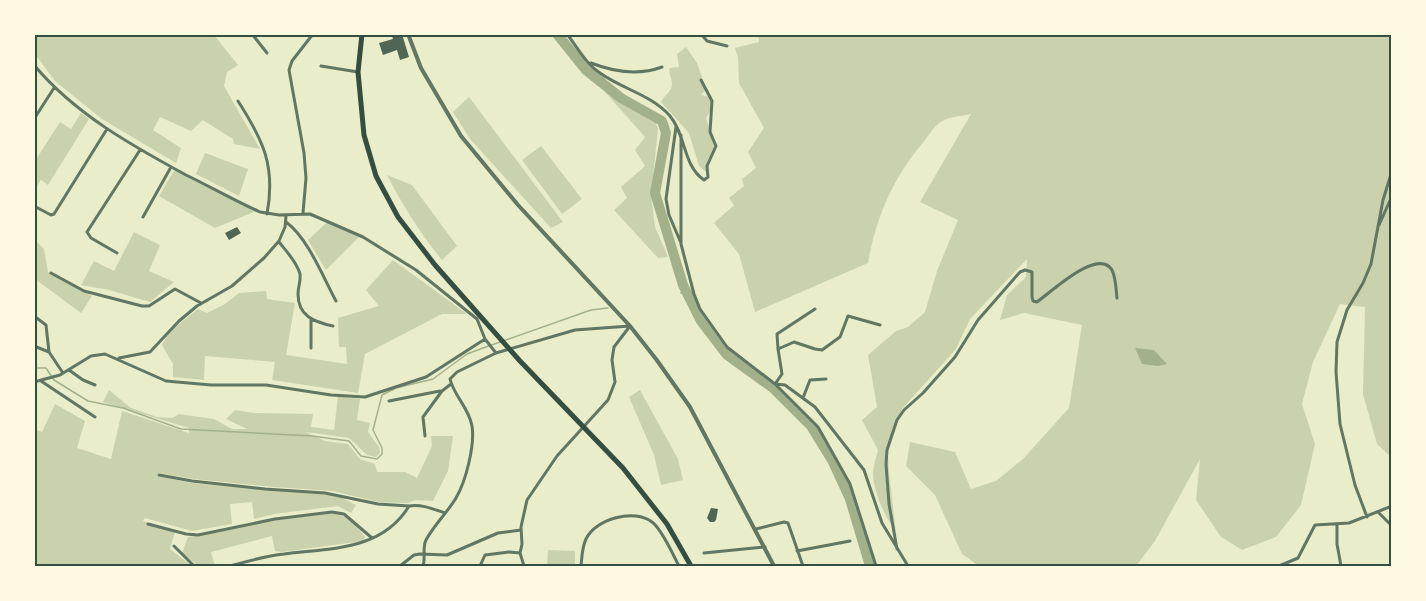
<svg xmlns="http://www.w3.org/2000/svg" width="1426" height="601" font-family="'IBM Plex Serif',serif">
<rect width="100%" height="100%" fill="#e9edc9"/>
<path fill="#cad2ad" d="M34 35H214L238 65 227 72 224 86 260 149 234 144 233 139 203 120 191 131 160 117 153 130 181 148 176 163 102 119 55 81 35 54Z
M758 35H1391V457L1377 444 1363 394 1365 307 1340 304 1313 362 1302 404 1315 444 1301 505 1276 537 1242 550 1221 537 1196 500 1200 459 1155 541 1136 566H979L962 554 935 495 906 466 910 442 955 452 971 489 996 481 1023 459 1069 408 1082 325 1024 313 1000 320 1007 295 1026 277 1027 259 970 319 956 349 902 409 891 435 888 455 889 474 896 532C885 517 874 493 873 474 873 466 876 458 878 450L862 420 877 407 868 355 896 331 908 327 925 312 937 271 958 220 920 202 971 114C962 116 946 117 939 123 932 129 927 138 921 145 892 180 876 218 868 263L755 312 739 254 714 223 734 205 729 198 744 186 742 179 756 168 748 152 764 128 739 83 738 57 735 48 759 42Z
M686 47 697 63 706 89 701 95 709 97C713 106 711 110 706 118 708 127 716 136 715 145 713 157 705 156 707 173L699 166 689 133 661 102C664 95 672 92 672 84 672 77 668 75 670 68L679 67 677 54Z
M605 92 655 121 658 129 651 195 655 227 668 257 658 258 614 210 627 198 621 187 645 166 635 150 645 137Z
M469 97 563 222 551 228 470 139 453 112Z
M81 113 89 119 48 185 41 180 35 189V161L60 122 71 129Z
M541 146 582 199 562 214 522 160Z
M205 153 248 169 239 196 196 174Z
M175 169 256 211 215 228 159 196Z
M387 175 412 185 457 246 442 260C420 233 403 206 387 175Z
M327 222 359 237 326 270 308 240Z
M134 232 160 245 149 271 174 282 150 302 109 290 81 285 94 261 114 271Z
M34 239 44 249 48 272 92 296 81 313 35 279Z
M393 260 467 314H442L365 354 358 393 272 380 275 362 205 356 204 380 173 377V364L162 345 170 331 198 309 207 313 225 304 239 293 266 291 267 299 295 303 286 355 347 364 346 347H339L338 318 379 306 366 290Z
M109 390 131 408 157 417 172 418 179 414 214 419 232 429H247L226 419 235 410 254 413 313 414 311 427 334 430 338 396 360 399 357 420 370 423 368 432 379 447 380 453 376 457 367 455 349 438 306 432 325 441 348 444 360 459 375 464 377 472H405L417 478 432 446 431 436H453L448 471 433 501 416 500 407 503 378 502 333 491 274 487 193 479 158 473 157 476 191 483 336 495 356 505 351 513 338 506 274 514 254 519 252 502 230 504 232 524 192 531 145 518 143 521 175 532 170 549 192 566H35L34 429 42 432 55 404 85 421 77 448 111 459 122 411 189 433V428L103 402Z
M640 390 678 459 683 480 661 485 654 455 629 397Z
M336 513C348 516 358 527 365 537L363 541 282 552 275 551 272 536 211 552 215 566H198L182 553 188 537 276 520Z
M548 550 575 551V566H547Z"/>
<path fill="#a3b18a" d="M1135 348 1154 350 1167 364 1158 366 1142 364Z"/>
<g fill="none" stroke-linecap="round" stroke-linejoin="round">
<path stroke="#a3b18a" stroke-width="1.5" d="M681 293 686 290
M34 368H46L54 380 88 401 123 408 181 429 312 436 349 441 361 456 377 459 382 454V448L373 430 382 395 396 388 433 379 467 354 483 348 591 310 608 308"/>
<path stroke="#a3b18a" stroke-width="10" d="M557 34 586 70 621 98 662 121 666 133 655 193 683 285 701 321 727 355 773 388 811 426 832 460 850 499 870 566"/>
</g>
<path fill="#4f6655" d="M391 34H402L409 57 400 60 397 50 383 55 379 43 393 39Z
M237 227 241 233 229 240 225 233Z
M711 508 718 509 716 520 714 522H710L707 518Z"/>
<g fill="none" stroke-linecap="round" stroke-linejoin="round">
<path stroke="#617663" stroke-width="3" d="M252 34 267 53
M567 34C577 47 586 64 600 73 622 89 652 95 670 116 686 135 683 166 704 180L708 177 707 166 716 146 710 132 712 101 701 80
M662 34H663
M701 34 707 41 727 46
M591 63C614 72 638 76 662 67
M34 65C75 114 131 145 186 175 211 187 235 201 260 212L279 215 310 214 363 237 416 270 477 319
M321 66 358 72
M238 101C263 140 276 166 267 214
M34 119 54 88
M676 127 666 199 669 215 681 243
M681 135V244L694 294 700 309 727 347 775 384 818 427 850 484 876 566
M34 206 51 215 54 214 107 129
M303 213 306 178 304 153 289 70 292 61 313 34
M143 217 171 167
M286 222C308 238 323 277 336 301
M1379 225 1392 196
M279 242C286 251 297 262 300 274 301 281 298 287 298 294 298 316 314 322 333 326
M117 253 91 238 87 232 140 150
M51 273 84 291 142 306H149L175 289 201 303
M34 316 46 325 49 352
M477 319 485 339 496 353 575 330 630 326
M34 346 49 352 63 373
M311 348V320
M778 349 777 334 815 309
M119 358 150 352 179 321 197 306 232 286 264 258 279 241 285 227 286 216
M69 370 83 380 95 385
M41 381 95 417
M34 382 60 375 91 356 105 354 166 381 211 385H266L331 395 365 397 426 377 485 339
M775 384 785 385 815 407 864 470 882 523 908 566
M775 384 782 374 778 349 794 342 815 349 822 350 840 337 848 316 880 325
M803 398 810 380 826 379
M389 401 440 391
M425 436 423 417 442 391 451 384
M159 475 192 481 265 489 325 493 378 504 409 506
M1378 512 1392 526
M1367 517 1355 485 1340 424 1336 372 1337 342 1347 310 1363 283 1371 264 1383 200 1392 171
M148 524 186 534 198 535 275 519 332 512 344 514 372 538
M1337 524V544L1341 566
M756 529 784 522 788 523 803 566
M174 546 194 566
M897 549 889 504 886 464 887 450 897 420 904 410 923 393 955 357 978 320 1020 272 1025 270 1032 272V297L1033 301 1037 302C1050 293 1098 247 1112 270 1116 278 1116 290 1117 298
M797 551 850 541
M520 553 522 544 521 527 527 500 557 456 608 400 615 382 612 360 614 347 630 326
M704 553 765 547
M230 566C248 561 265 556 284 554 330 548 382 551 409 506 422 504 433 509 445 513
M400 566 414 555 420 554 447 555 498 533 521 530
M423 566C426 557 422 548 426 540 434 525 447 513 456 498 466 481 475 445 472 426 469 408 454 396 450 379L457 372 496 353
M480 566 485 555 509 552 520 553 524 566
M581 566C582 557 582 547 586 539 595 519 635 508 652 522 662 529 673 555 679 566
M1279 566 1298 558 1315 525 1349 523 1392 506"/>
<path stroke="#617663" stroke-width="4" d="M408 34 421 68 461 136 518 205 630 326 656 359 690 407 774 566"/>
<path stroke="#344e41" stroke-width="5" d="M362 34 358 72 364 135 376 176 398 217 435 265 520 361 623 468 667 524 691 566"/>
</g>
<rect width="1426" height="601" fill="none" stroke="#fefae0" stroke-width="72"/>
<rect x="36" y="36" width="1354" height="529" fill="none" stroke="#344e41" stroke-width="2"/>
</svg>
